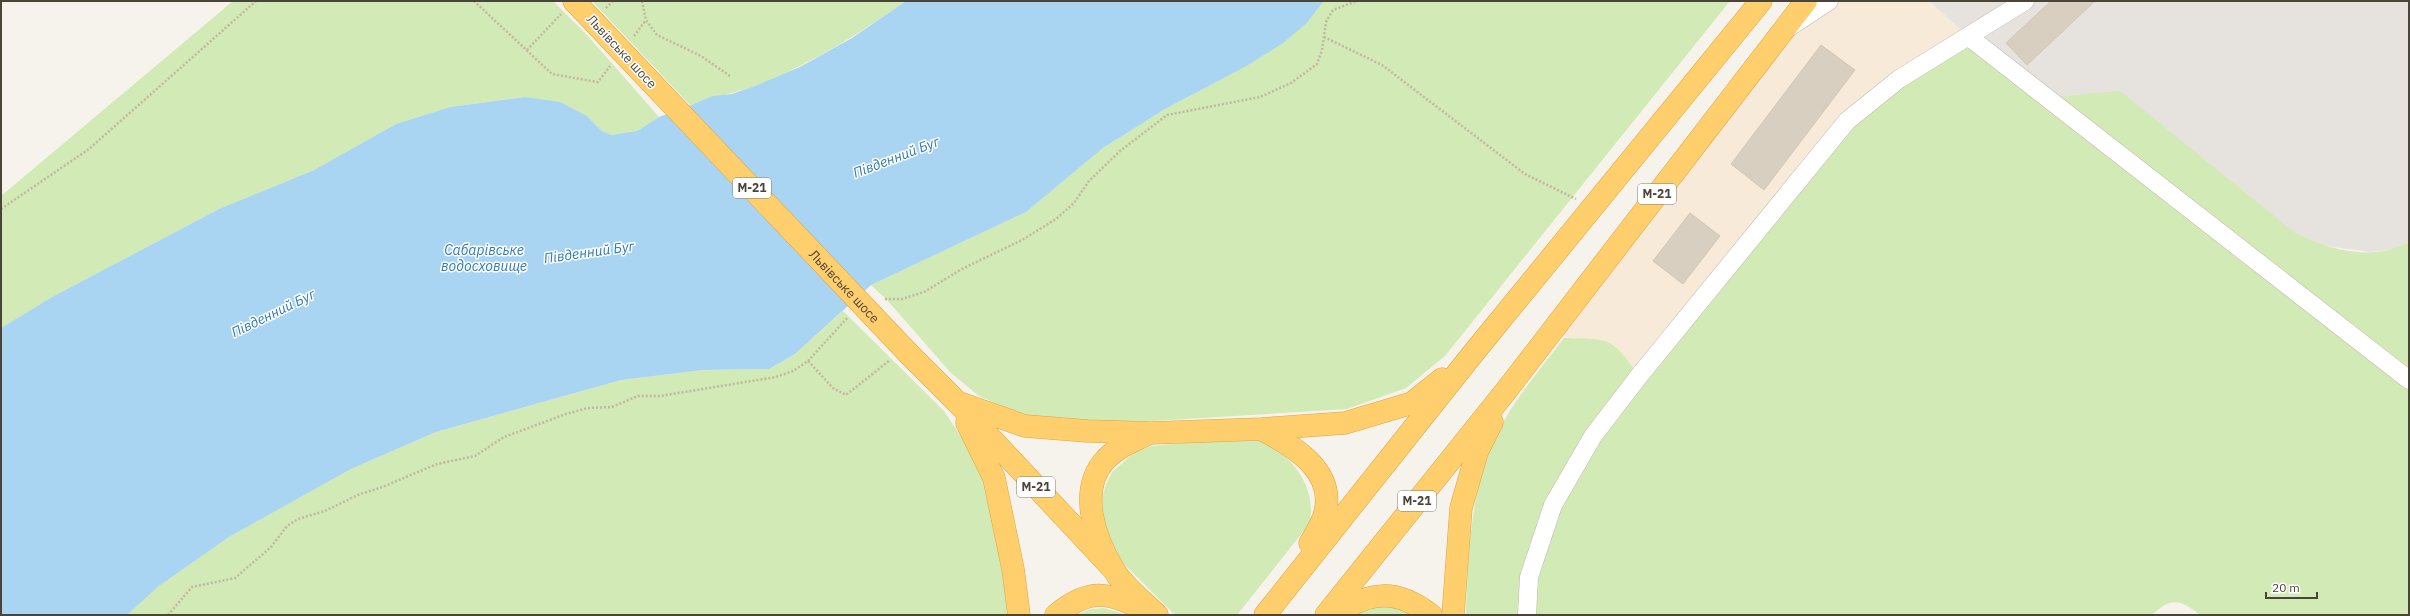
<svg xmlns="http://www.w3.org/2000/svg" width="2410" height="616" font-family="'IBM Plex Sans',sans-serif">
<rect width="100%" height="100%" fill="#f6f3ec"/>
<path fill="#f7ead8" d="M1810 1H1929L1969 37 1639 376 1595 339 1546 337Z"/>
<path fill="#e6e2dd" d="M1929 1H2409V242L2396 249 2370 252 2318 245 2046 98 1969 37Z"/>
<path fill="#d2eab5" d="M233 1H553L587 35 659 117 637 131 611 135 602 131 587 116 525 97 450 107 396 124 314 170 219 209 52 297 1 328V196Z
M592 1H906C858 34 810 65 755 86 733 94 712 96 690 105Z
M1324 1H1730L1445 356 1406 388 1347 409 1088 425 1028 418 979 396 951 373 887 300 871 285 1026 212 1103 148 1165 109 1243 68 1307 23Z
M1969 37 2046 98 2120 91 2294 232C2328 250 2373 262 2409 242V615H2200C2180 599 2171 597 2152 615H1466C1468 554 1470 492 1496 436 1513 400 1540 370 1564 338 1612 339 1611 337 1639 376L1832 138Z
M843 311 944 411 966 444 987 485 1011 615H127L159 586 229 537 351 469 436 432 621 380 703 370 769 369 795 354Z
M1249 437C1286 448 1317 481 1310 523L1237 615H1175L1123 563 1110 545 1101 506 1105 487 1112 472 1135 452 1152 446Z
M1376 600 1423 615H1345Z
M1104 608 1127 615H1076L1091 609Z"/>
<path fill="#a9d4f2" d="M906 1H1324L1307 23 1283 43 1243 68 1165 109 1103 148 1026 212 871 285 795 354 769 369 703 370 621 380 436 432 351 469 229 537 159 586 127 615H1V328L52 297 219 209 314 170 396 124 450 107 525 97 560 102 587 116 602 131 611 135 637 131 659 117 691 105 713 96 732 94 755 86 800 67 852 38Z"/>
<path fill="#d8cfc1" stroke="#d3c7b4" d="M2051 1H2095L2027 65 2006 43Z
M1821 45 1855 70 1764 190 1731 164Z
M1690 213 1720 236 1683 284 1653 261Z"/>
<g fill="none" stroke-linecap="round" stroke-linejoin="round">
<defs>
<path id="minor" d="M1791 26 1829 1
M1969 37 2409 380
M1527 615 1529 577 1553 505 1593 436 1639 376 1847 121 1899 79 2025 1"/>
<path id="highway" d="M574 1 594 22
M910 355 957 402 1115 571
M957 402 1025 426 1087 431 1151 433 1261 429 1345 423 1412 403 1442 379
M967 423 994 478 1013 569 1019 615
M1261 429C1294 446 1340 473 1323 519 1320 527 1315 535 1310 543
M1148 434C1133 441 1118 447 1106 459 1077 490 1095 539 1114 570 1124 587 1143 601 1157 615
M1056 615C1091 586 1109 593 1148 611
M1265 615 1471 356 1761 1
M1326 615 1509 387 1806 1
M1334 615C1370 591 1396 588 1431 615
M1453 615 1461 508 1477 452 1492 422"/>
</defs>
<use href="#minor" stroke="#c2bbae" stroke-width="19"/>
<use href="#highway" stroke="#e0a43c" stroke-width="23"/>
<path stroke="#c4b79f" stroke-width="2.5" stroke-dasharray="2 2" stroke-linecap="butt" d="M474 1 552 74 598 82 610 66
M642 1 646 20 657 35 701 56 730 76
M606 8 613 1
M634 36 646 20
M1324 37 1382 65 1525 174 1576 199
M527 50 561 14
M1 209 89 149 256 1
M885 299H902L924 292 962 269 1022 240 1056 219 1074 203 1089 181 1120 151 1167 115 1260 97 1291 83 1317 64 1322 50 1326 22 1333 10 1357 1
M808 361 848 317
M168 615 192 587 235 578 271 547 287 526 298 519 325 511 360 494 380 488 437 464 475 456 504 437 566 414 588 408 612 407 638 396H660L776 377 793 371 808 361 833 388 846 395 890 360"/>
<use href="#minor" stroke="#fff" stroke-width="18"/>
<use href="#highway" stroke="#ffcf6e" stroke-width="22"/>
<defs>
<g id="highway-bridge">
<path id="s1" d="M594 22 910 355"/>
</g>
</defs>
<use href="#highway-bridge" stroke="#e0a43c" stroke-width="23" stroke-linecap="butt"/>
<use href="#highway-bridge" stroke="#ffcf6e" stroke-width="22"/>
</g>
<g text-anchor="middle" stroke-width="3" stroke-linejoin="round" paint-order="stroke">
<g fill="#fff" stroke="#817c74" stroke-width="1">
<rect x="733" y="178" width="38" height="20" rx="3"/>
<rect x="1638" y="184" width="38" height="20" rx="3"/>
<rect x="1017" y="477" width="38" height="20" rx="3"/>
<rect x="1398" y="491" width="38" height="20" rx="3"/>
</g>
<g font-size="12" font-weight="bold" fill="#4b4439">
<text x="752" y="192">М-21</text>
<text x="1657" y="198">М-21</text>
<text x="1036" y="491">М-21</text>
<text x="1417" y="505">М-21</text>
</g>
<g font-size="13" fill="#4b4439" stroke="#fff">
<text transform="translate(622 51) rotate(47)" y="5">Львівське шосе</text>
<text dy="5" stroke="none"><textPath href="#s1" startOffset="364">Львівське шосе</textPath></text>
</g>
<g font-size="14" font-style="italic" fill="#2e7ab2" stroke="#fff">
<text transform="translate(896 157) rotate(-21)" y="5">Південний Буг</text>
<text x="484" y="255">Сабарівське<tspan x="484" dy="16">водосховище</tspan></text>
<text transform="translate(589 252) rotate(-8)" y="5">Південний Буг</text>
<text transform="translate(273 313) rotate(-26)" y="5">Південний Буг</text>
</g>
</g>
<rect width="2410" height="616" fill="none" stroke="#4b4439" stroke-width="4"/>
<path d="M2266 592v6h51v-6" fill="none" stroke="#4b4439" stroke-width="2"/>
<text x="2272" y="592" font-size="12" fill="#4b4439" stroke="#ffffff" stroke-width="3" paint-order="stroke">20 m</text>
</svg>
